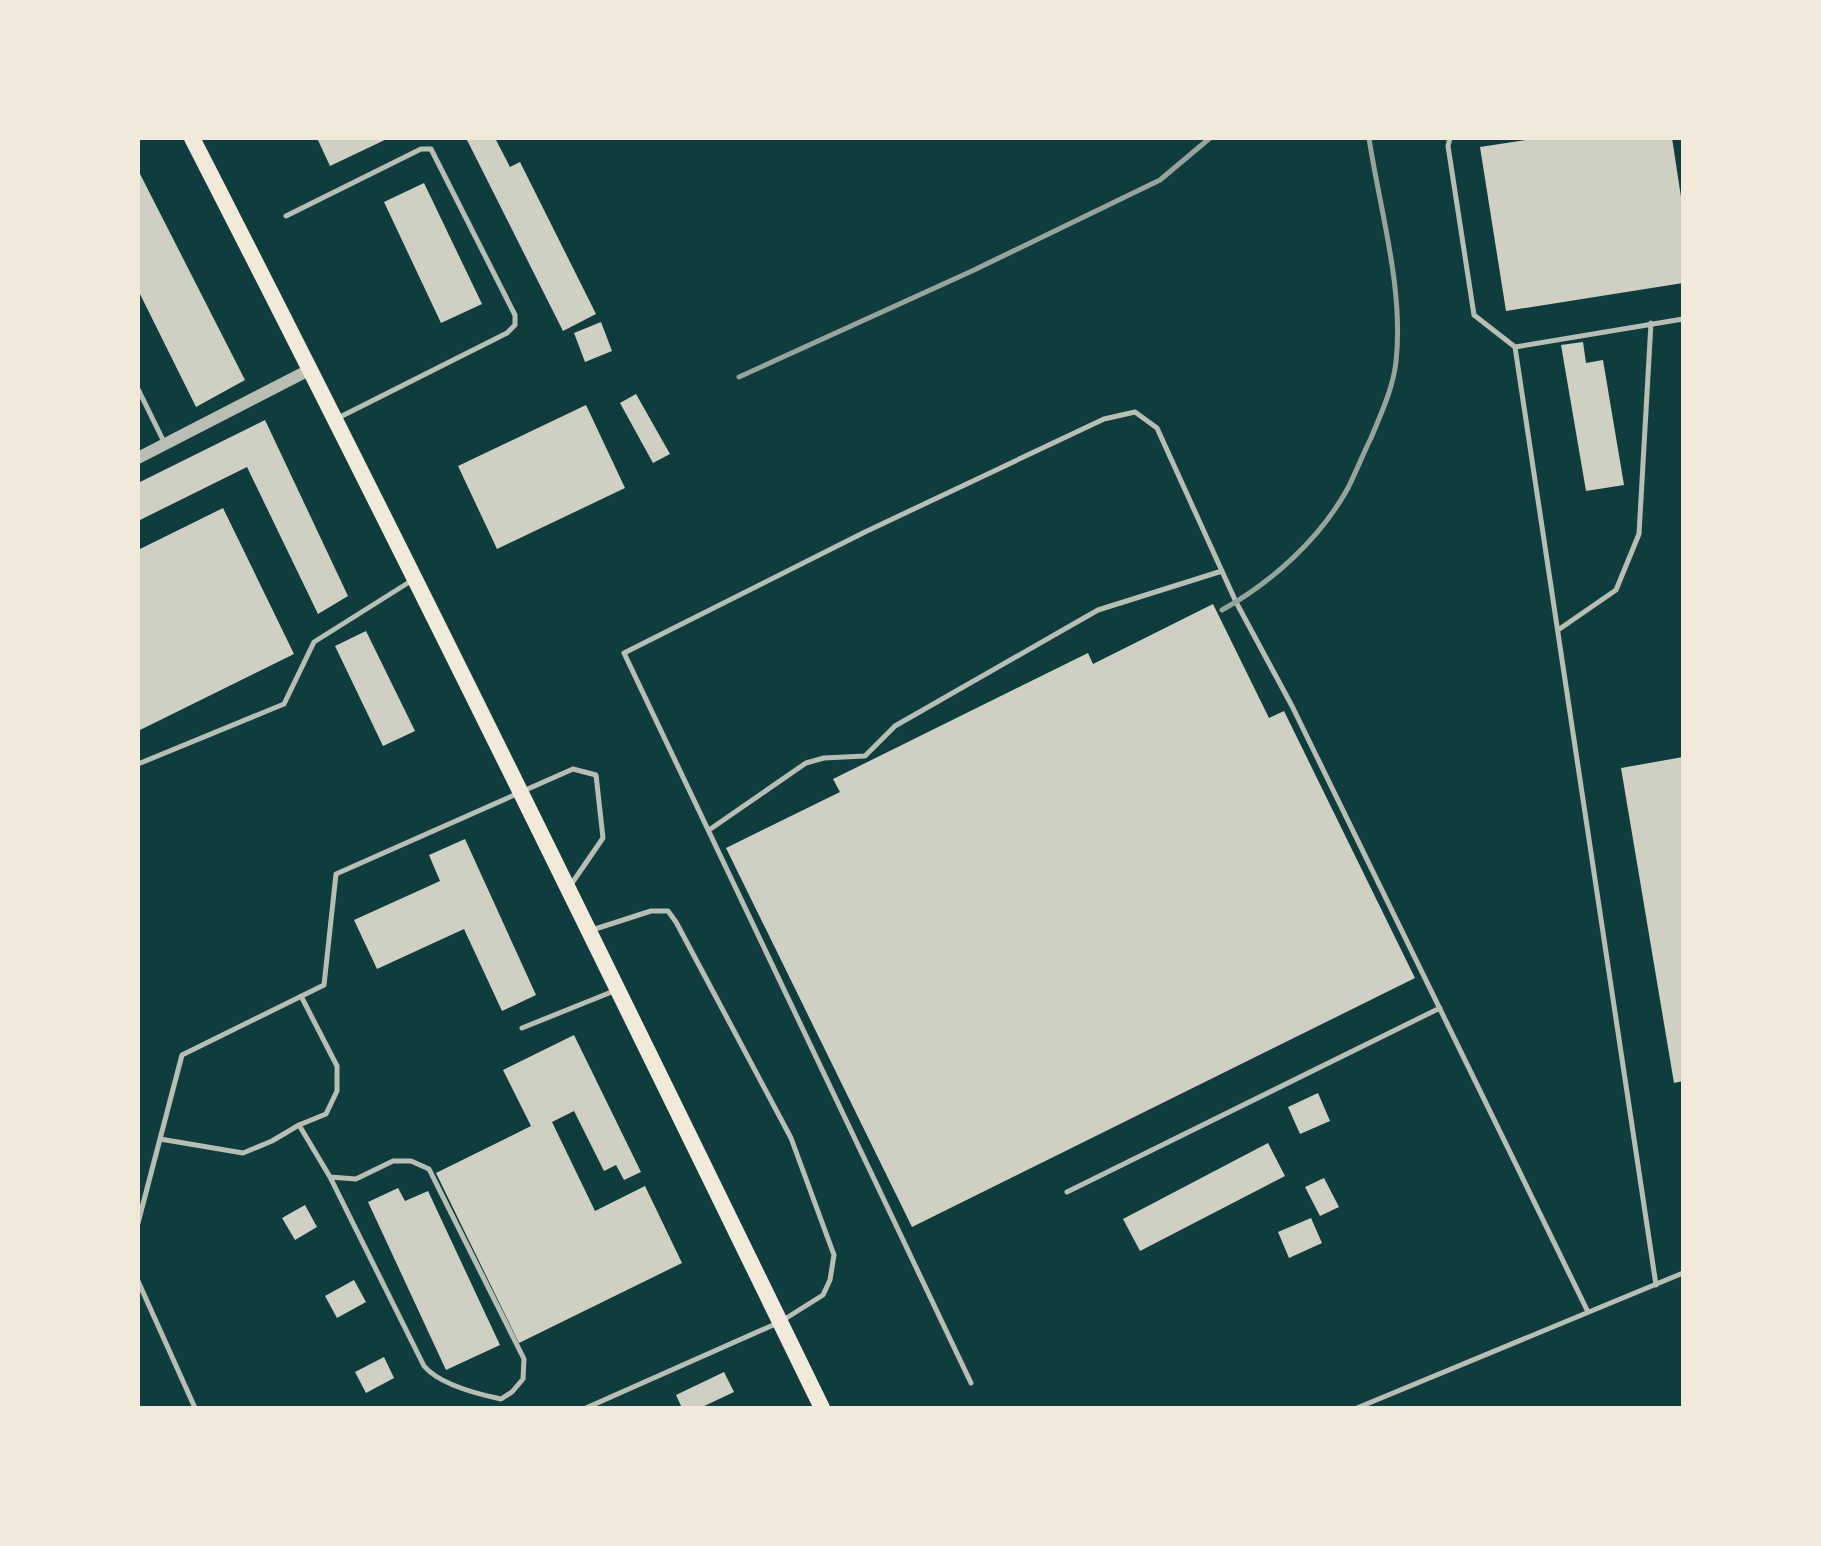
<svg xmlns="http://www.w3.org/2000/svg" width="1821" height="1546" font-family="'Work Sans',sans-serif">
<rect width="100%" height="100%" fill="#0f3d3e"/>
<path fill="#cfcfc3" d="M317 138H389L330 166Z
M466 138H495L510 167 520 162 596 314 563 331Z
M1539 138H1672L1683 210V283L1506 311 1480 147Z
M138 170 245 380 196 407 138 290Z
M424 183 482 304 441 323 384 202Z
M601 322 612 351 585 362 574 333Z
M1583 342 1586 363 1603 360 1624 485 1586 491 1561 345Z
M636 394 670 454 653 463 620 403Z
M586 405 625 488 497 549 458 466Z
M265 420 348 596 318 614 247 467 138 521V483Z
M223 508 294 654 138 731V550Z
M1213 604 1269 718 1284 711 1415 978 912 1227 726 848 840 792 833 779 1088 653 1093 664Z
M366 631 415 731 383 746 335 646Z
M1683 757V1081L1674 1083 1621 768Z
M465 839 536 995 502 1011 464 929 377 969 354 920 440 881 429 855Z
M574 1035 641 1172 624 1180 616 1165 604 1171 574 1111 552 1122 595 1211 645 1186 682 1263 519 1343 436 1173 531 1126 503 1070Z
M1318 1093 1330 1121 1300 1134 1288 1107Z
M1268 1143 1285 1176 1140 1251 1123 1219Z
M1324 1178 1339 1207 1320 1216 1305 1187Z
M398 1188 405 1201 428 1191 500 1345 446 1370 368 1202Z
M305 1205 317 1227 295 1240 282 1218Z
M1311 1218 1322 1243 1289 1258 1278 1232Z
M354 1280 366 1302 337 1318 325 1296Z
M384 1357 394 1378 366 1393 355 1372Z
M724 1372 734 1392 700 1408H682L676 1395Z"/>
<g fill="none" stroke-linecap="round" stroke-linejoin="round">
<path stroke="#b8beb3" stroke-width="5" d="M1450 138 1448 146 1474 315 1515 347 1656 1285
M286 216 421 149H431L515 315V325L507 333 336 419
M1515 347 1683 319
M138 389 164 442
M1558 630 1616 590 1639 534 1651 323
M138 764 284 704 314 642 411 581
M709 830 806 763 824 758 865 756 895 726 1098 610 1222 571
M301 996 337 1066V1091L326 1114 299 1125 330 1177 356 1179 393 1161H411L429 1169 524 1359 523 1379 512 1392 501 1399C477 1394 440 1385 424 1366L330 1177
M522 1028 614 991
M160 1139 243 1153 272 1141 299 1125
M1067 1192 1440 1008
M138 1223 182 1055 324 985 336 874 573 769 596 775 603 838 570 886
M138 1281 195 1408
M971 1383 624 653 865 532 1104 419 1135 412 1157 428 1236 602 1292 706 1588 1312
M586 1408 780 1322 823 1295 830 1280 834 1255 791 1138 676 922 668 911H651L592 930
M1357 1408 1683 1273"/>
<path stroke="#b8beb3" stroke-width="12" d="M138 458 311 369"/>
<path stroke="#f1e9da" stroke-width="16" d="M192 138C408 559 615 983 822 1408"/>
<path stroke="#97a49c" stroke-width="5" d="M739 377 972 271 1160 180 1210 138
M1222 610C1272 582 1320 539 1348 488 1356 472 1363 454 1371 438 1381 414 1393 388 1396 362 1404 288 1380 211 1369 138"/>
</g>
<rect width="1821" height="1546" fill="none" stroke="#f1e9da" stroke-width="280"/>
</svg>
